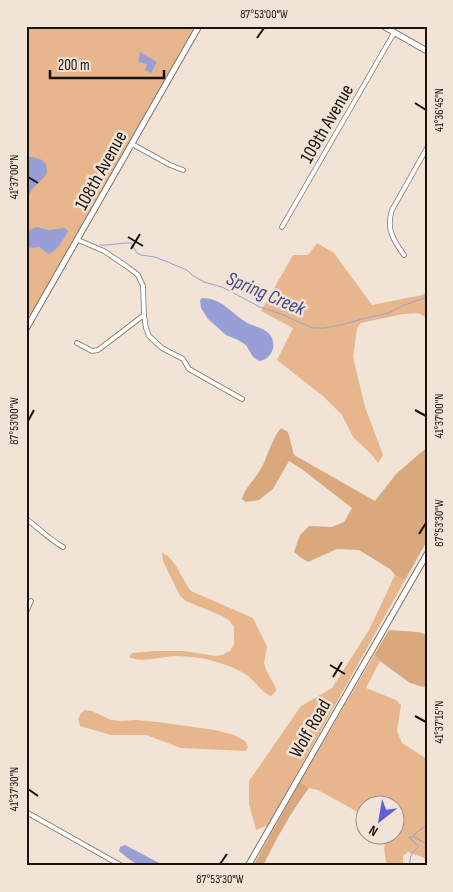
<svg xmlns="http://www.w3.org/2000/svg" width="453" height="892" font-family="'Sofia Sans Condensed',sans-serif">
<rect width="100%" height="100%" fill="#f2e3d7"/>
<path fill="#e7b68c" d="M26 26H197L26 325Z
M317 243 334 253 372 305 422 295 427 292V318L418 313 403 314 361 323 357 328 353 357 365 407 383 455 378 463 372 455 353 437 342 415 323 396 277 360 293 328 261 311 293 255H308Z
M162 553C175 557 182 580 191 591L253 618 267 647 264 663 266 670 276 688V691L271 696C261 692 256 682 248 676 234 666 217 662 201 658 193 657 183 656 174 656 162 657 139 663 129 657L132 653 154 651H183L216 656 222 655 230 651 234 644V627L230 621 222 616 186 601 180 596 163 561Z
M395 575 405 580 268 825 256 830 249 804V781L301 706 332 688 369 630Z
M374 655 380 661 366 688 396 700 401 705 397 731 402 743 427 759V860L422 857 408 852 403 856V866H387C385 854 381 844 390 835L396 834V804H366L365 816 318 790 309 788 300 782Z
M85 710 92 711 111 720 122 721 136 720 158 722 215 730 234 735 245 741 248 747 246 751 181 748 146 735H111L80 726 78 719 81 713Z"/>
<path fill="#d9a87c" d="M281 428 288 432 294 455 375 501 396 474 425 449 427 451V541L405 580 395 575 390 569 359 550 337 549 308 562 300 557 294 552 300 535 309 526 332 527 344 522 352 508 303 470 289 461 273 489 259 500 246 502 242 499C245 488 253 481 259 472 268 458 270 441 281 428Z
M389 630 418 632 427 635V688L410 683 380 661 374 655Z
M300 782 309 788C291 812 276 839 263 866H253Z"/>
<path fill="#989fd7" d="M140 52 157 62 151 73 145 70 147 64 138 62Z
M26 157H32L42 160 46 164 47 171 46 175 33 188 27 199H26Z
M37 227 48 230 65 228 68 231C63 240 58 250 49 254L39 247 31 248 26 245V234L31 229Z
M202 298C222 298 231 313 246 322 253 327 264 327 270 335 278 345 271 360 259 361L253 357 246 345 238 340 226 335 208 319 201 308 200 300Z
M125 845 165 866H140L130 860 119 851 120 847Z"/>
<g fill="none" stroke-linecap="round" stroke-linejoin="round">
<path stroke="#989fd7" stroke-width="1" d="M100 245C111 246 121 242 131 243L137 253 141 255 155 257 165 261 187 270 192 275 204 282 222 287 260 307 281 314 312 328H325L341 325 362 319 389 313 402 306 427 297
M414 837 427 844
M410 866C409 857 412 851 419 847L409 837H413L417 832 427 825"/>
<defs>
<path id="street" d="M132 144 170 165 183 170
M282 227 394 33
M78 240 104 251 129 268 138 275 143 286 144 315 146 328 149 336 162 348 183 359 189 369 242 399
M404 255C393 240 386 228 392 210L427 148
M77 343 92 351 98 350 144 315
M26 519C39 528 50 540 63 547
M26 612 31 601
M26 812 122 866"/>
<path id="secondary" d="M383 26 427 51
M26 329 199 26
M248 866 427 554"/>
</defs>
<use href="#street" stroke="#7f7267" stroke-width="5.5"/>
<use href="#secondary" stroke="#7f7267" stroke-width="7"/>
<use href="#street" stroke="#fff" stroke-width="4"/>
<use href="#secondary" stroke="#fff" stroke-width="5"/>
</g>
<path fill="none" stroke="#18130f" stroke-width="2" d="M257 38 264 28M415 103 426 110M28 177 38 183M128 237 143 246M131 249 140 234M415 410 426 416M28 421 34 410M419 534 426 523M330 665 345 674M333 677 342 662M415 716 426 722M28 789 38 796M220 864 227 854"/>
<g text-anchor="middle" stroke-width="5" stroke-linejoin="round" paint-order="stroke">
<g font-size="19" fill="#18130f" stroke="#f2e3d7">
<text transform="translate(326 123) rotate(-60)" y="7">109th Avenue</text>
<text transform="translate(100 170) rotate(-61)" y="7">108th Avenue</text>
<text transform="translate(309 728) rotate(-60)" y="7">Wolf Road</text>
</g>
<g font-size="20" font-style="italic" fill="#42468b" stroke="#f2e3d7">
<text transform="translate(266 293) rotate(23)" y="7">Spring Creek</text>
</g>
</g>
<rect width="453" height="892" fill="none" stroke="#f2e3d7" stroke-width="55"/>
<g transform="translate(380 820) rotate(211)"><circle r="24" fill="#f2e3d7" stroke="#9b9087"/>
<path d="M0-4L9 19L0 12L-9 19Z" fill="#5e5ed6"/>
<text y="-8" font-size="14" font-weight="bold" text-anchor="middle" fill="#18130f">N</text>
</g>
<path d="M50 70v8h114v-8" fill="none" stroke="#18130f" stroke-width="2.5"/>
<text x="58" y="70" font-size="15" fill="#18130f" stroke="#f2e3d7" stroke-width="4" paint-order="stroke">200 m</text>
<rect x="28" y="28" width="398" height="836" fill="none" stroke="#18130f" stroke-width="2"/>
<g font-size="12" text-anchor="middle" fill="#18130f">
<text x="264" y="18">87°53'00"W</text>
<text transform="translate(439 110) rotate(-90)" y="4">41°36'45"N</text>
<text transform="translate(14 177) rotate(-90)" y="4">41°37'00"N</text>
<text transform="translate(439 416) rotate(-90)" y="4">41°37'00"N</text>
<text transform="translate(14 421) rotate(-90)" y="4">87°53'00"W</text>
<text transform="translate(439 523) rotate(-90)" y="4">87°53'30"W</text>
<text transform="translate(439 722) rotate(-90)" y="4">41°37'15"N</text>
<text transform="translate(14 789) rotate(-90)" y="4">41°37'30"N</text>
<text x="220" y="883">87°53'30"W</text>
</g>
</svg>
